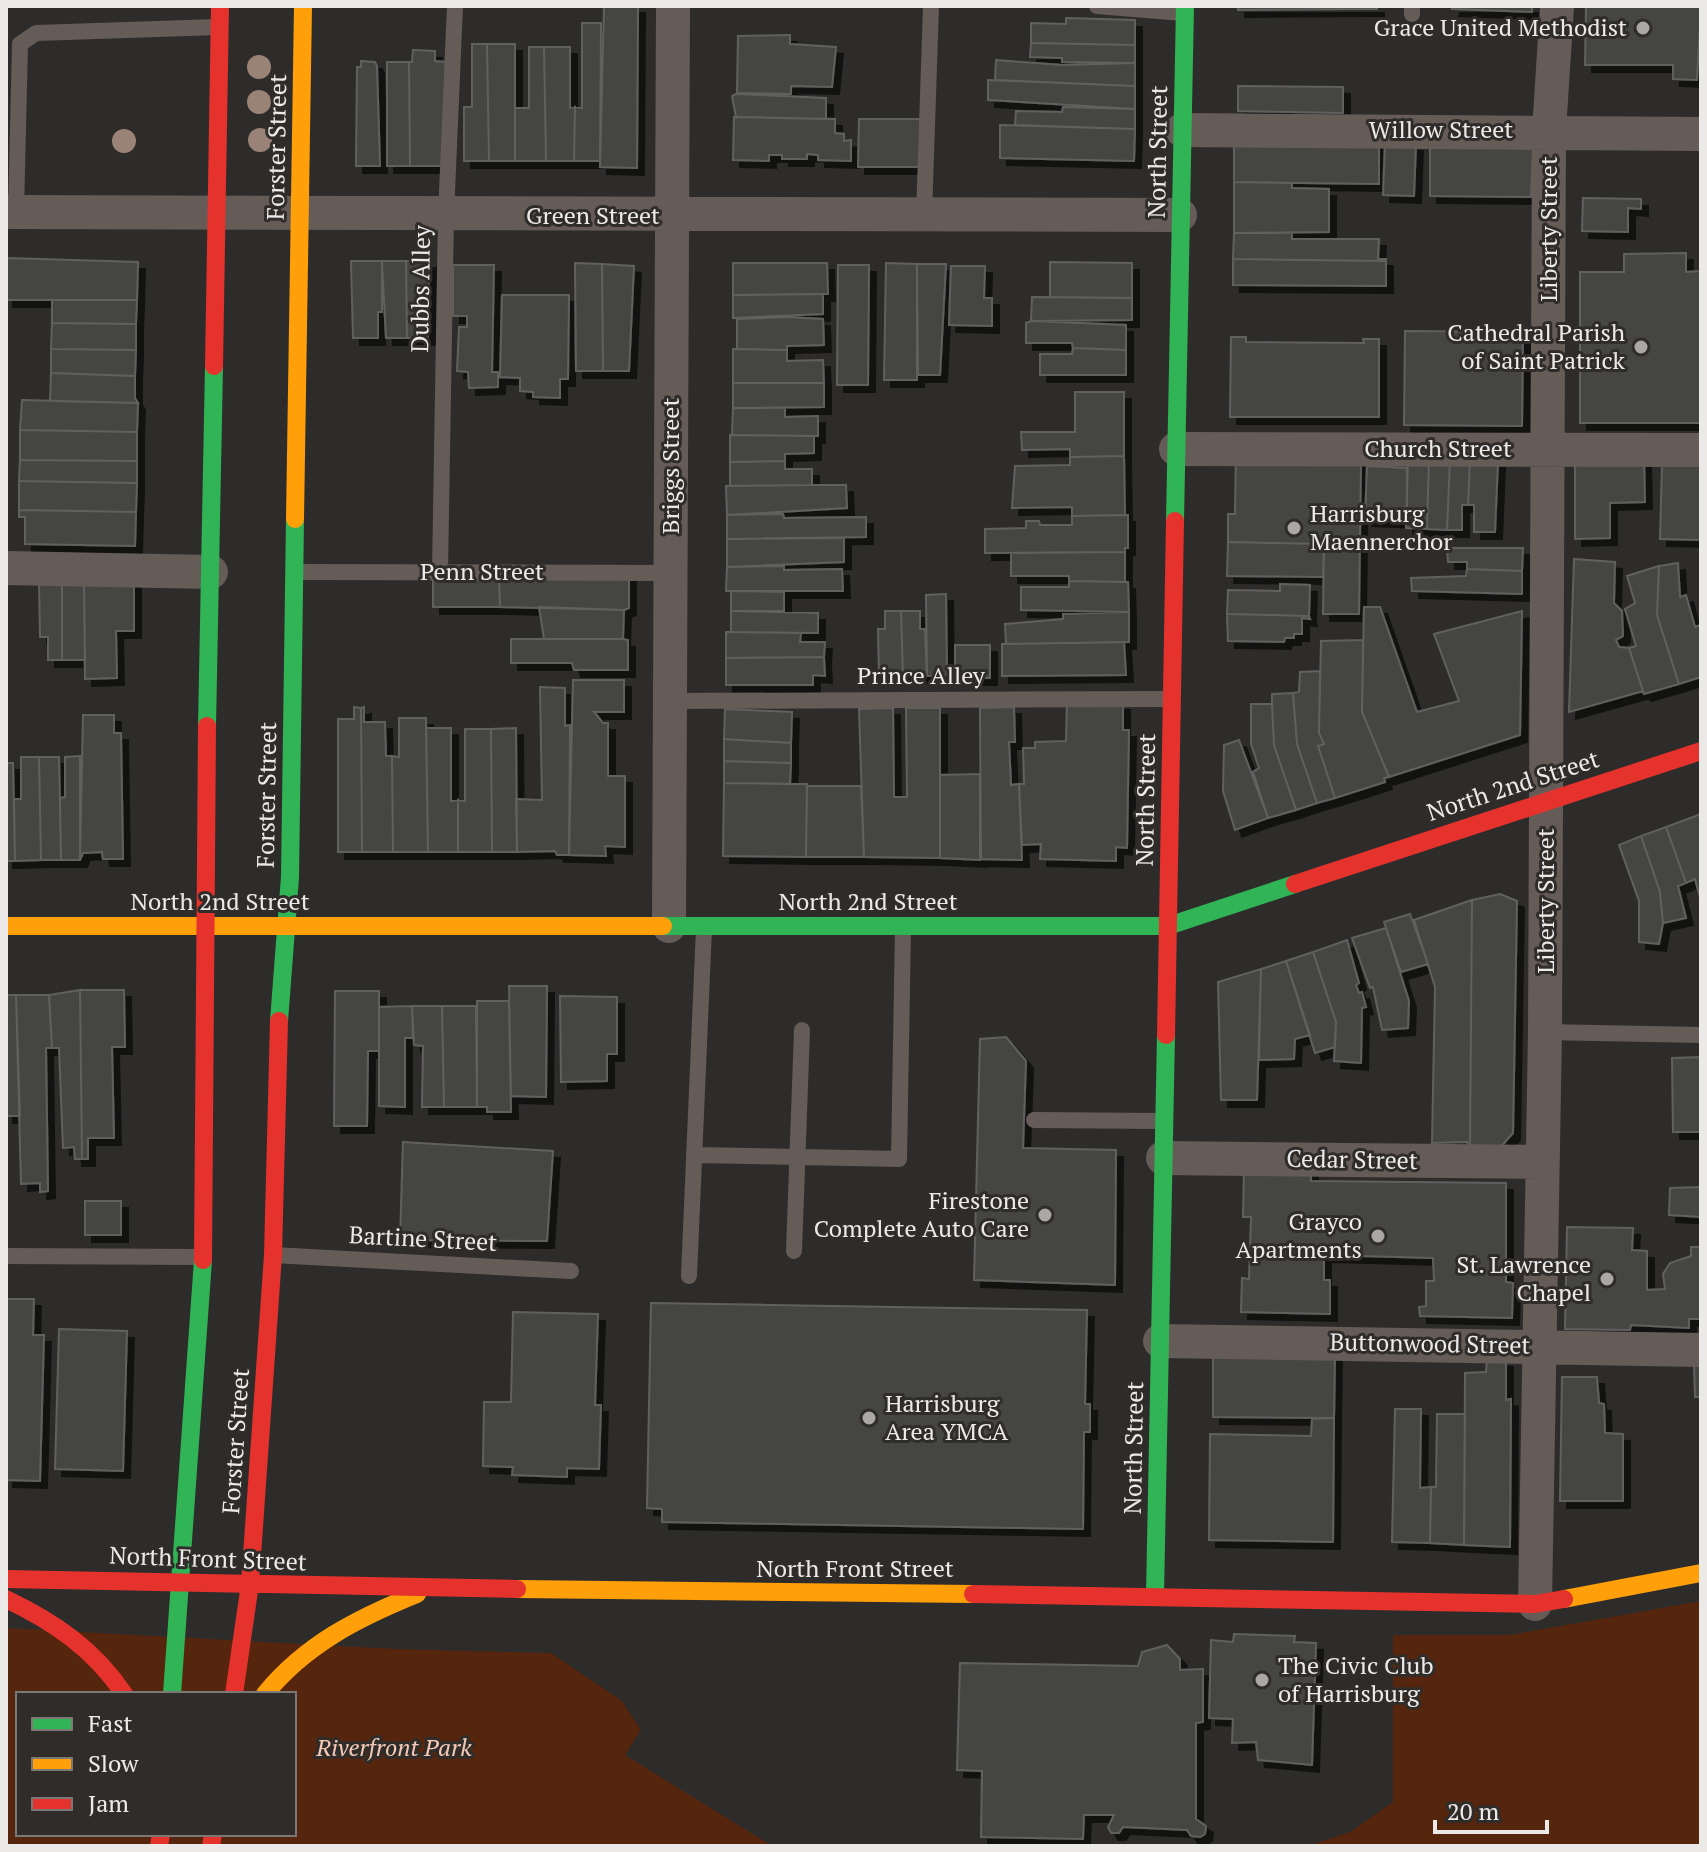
<svg xmlns="http://www.w3.org/2000/svg" width="1707" height="1852" font-family="'PT Serif',serif">
<defs>
<filter id="shadow"><feDropShadow dx="7" dy="7" stdDeviation="0" flood-color="#0009"/></filter>
</defs>
<rect width="100%" height="100%" fill="#2e2c2b"/>
<path fill="#56250d" fill-rule="evenodd" d="M1701 1601V1846H1307L1350 1832 1393 1802V1635H1510Z
M6 1628 395 1649 551 1653 622 1701 641 1730 625 1755 772 1846H6ZM18 1694H294V1834H18Z"/>
<path fill="#454443" stroke="#61605f" stroke-width="2" filter="url(#shadow)" d="M604 6H638L637 168 600 167Z
M1238 6H1377V9L1238 10Z
M1453 6H1532V12L1452 9Z
M1586 6H1701L1697 80 1673 79V65H1585Z
M1066 18 1135 20V45L1031 43V23L1066 24Z
M582 23H601L600 161H574L575 107 582 108Z
M790 35V44L836 47 832 87 791 86V94L737 93 738 36Z
M1031 43 1135 45V63L1062 62V58L1030 57Z
M472 44H487L489 161H464V107H472Z
M487 44H515V161H489Z
M529 47H544L546 161H515V108H529Z
M544 47H570V108L575 107 574 161H546Z
M413 50 435 51V61L446 62 445 166H410L409 62H412Z
M996 60 1062 65 1135 63V86L995 80Z
M361 61 375 62 377 66 380 166H356L357 67H361Z
M387 62H409L410 166H387Z
M988 80 1135 86V109L988 100Z
M1238 86 1343 87V113L1238 111Z
M736 94 826 98V119L736 117 732 96Z
M1063 107 1135 109V129L1015 125 1016 111 1062 112Z
M734 117 835 119V133L844 134V141L851 140V161L818 160V155L807 154V159H782V155H769V161L733 160Z
M859 119H923V167H858Z
M1000 125 1135 129 1134 161 1000 158Z
M1234 139 1379 142V184L1234 182Z
M1385 143 1416 144 1414 196 1383 195Z
M1430 146 1533 148 1531 197 1430 196Z
M1234 182 1292 183V188L1329 189V232L1234 233Z
M1583 198 1641 199V209L1628 208V232L1582 231Z
M1234 233H1292V239H1379L1378 259H1386V261L1233 259Z
M1686 253V272L1701 271V423H1580V272H1624V254Z
M6 258 138 262 137 300H6Z
M1233 259 1386 261V286L1233 285Z
M351 261H382V312H378V338H353Z
M382 261H406L407 338H386Z
M406 261H429L428 338H407Z
M1050 262 1132 263V298L1050 297Z
M575 263 602 264 603 371H576Z
M733 263H827L828 294 733 295Z
M886 263 917 264V380H884Z
M602 264 634 266 629 371H603Z
M917 264H946L940 375H918Z
M453 265H494L492 372H498V387L469 388 468 372 457 371 459 327H467V316H453Z
M838 265H869L868 385H837Z
M951 266H985L984 298H992V326L949 325Z
M823 294V314L733 318V295Z
M502 295H569L568 379H560V398L533 397V392L520 391V378L500 377Z
M1032 297 1132 298V320L1031 321Z
M52 300H137L136 324 52 323Z
M787 317 823 319 824 345 787 346V350L737 349V319Z
M1031 321 1126 325V350L1073 348 1072 343H1026V323Z
M52 323 136 324V350L51 349Z
M1405 331 1523 332 1522 426 1404 425Z
M1231 337H1246V342L1364 343 1363 339H1379V417H1230Z
M1073 348 1126 350V375H1040V354H1072Z
M51 349 136 350 135 376 51 373Z
M733 349 787 350V361L823 360 824 383H733Z
M51 373 135 376V398L138 403 50 401Z
M733 383H824V407L733 408Z
M1075 392H1124V456L1070 457V449L1022 450 1021 432H1075Z
M22 400 138 403 137 432 20 430Z
M733 408H785V417L818 416V436L732 435Z
M20 430 137 432V461L20 460Z
M730 435 814 436V453L785 454V461L730 462Z
M1236 452 1361 461 1359 614H1323L1324 544 1228 542V514H1235Z
M1124 456 1125 515 1072 516V507L1012 508 1015 466 1070 465V457Z
M1408 458 1429 459 1427 529 1406 528Z
M1429 459H1450L1447 530 1427 529Z
M1450 459 1470 460 1468 505H1462V530H1447Z
M1644 459 1645 502 1610 503V538L1575 539V462Z
M20 460 137 461V483L19 481Z
M1470 460 1498 461 1495 532H1474V505H1468Z
M785 461V469H812V485L730 486V462Z
M1662 464 1701 465V540L1660 539Z
M1367 466 1407 468V521L1365 519Z
M19 481 137 483 136 512 19 510Z
M812 485H846L847 508 727 515 726 486Z
M19 510 136 512 135 546 25 544V517H19Z
M783 514 784 518 866 517V537L727 539V515Z
M1072 516 1128 515V548H1125V552L985 553V529L1026 528V521H1039L1040 525H1072Z
M844 538V562L727 567V539Z
M1228 542 1324 544 1323 577 1227 576Z
M1447 548H1523L1522 571 1467 569V562H1448Z
M1125 552V582L1069 581V576H1011V553Z
M1574 559 1615 562 1614 603 1622 611 1623 636 1616 640 1619 647 1629 648 1643 691 1569 712Z
M1678 563 1680 597 1686 595 1695 627 1701 625V677L1679 684 1657 615 1659 566Z
M784 566V570L842 569 843 591H726L727 567Z
M1659 566 1657 615 1679 684 1644 694 1629 648 1636 646 1625 609 1635 603 1627 576Z
M1467 569 1522 571V594L1412 591 1411 578 1466 576Z
M629 575V608L624 610 500 607 499 576Z
M433 576H499L500 607H433Z
M134 579V631H116L117 678 85 679 84 580Z
M62 580H84L85 660H62Z
M62 580V660H48V637H40L39 581Z
M1069 581 1128 582 1129 612 1021 610V587H1069Z
M1280 584 1310 585 1309 616 1227 614 1228 590 1280 591Z
M731 591 784 592V611H731Z
M946 594 947 675 927 676 926 595Z
M539 607 624 610 623 639H544Z
M1364 607H1380L1417 712 1459 701 1434 634 1522 611 1520 735 1389 777 1362 712Z
M731 611 818 613V633L731 632Z
M885 611H901L903 676H879L878 629H885Z
M901 611H920V629H925L927 676H903Z
M1125 612H1129V642L1006 644 1005 624 1063 619V614Z
M1227 614 1309 616 1310 619 1302 618V634H1294V638H1285L1284 642 1228 641Z
M726 632 801 633 800 642H825L824 657 726 658Z
M511 639H623L628 640V670H574L572 663H511Z
M1363 640 1362 712 1389 777 1384 778 1385 782 1335 798 1318 746 1324 744 1319 733 1321 641Z
M1124 642 1126 675 1002 676V644Z
M955 645H990V678H955Z
M824 657 825 676 813 675V685H726V658Z
M1320 671 1319 733 1324 744 1318 746 1335 798 1317 803 1297 744 1293 693 1299 692 1300 672Z
M573 680H624V712H594L603 723H608V776H625V847L605 846 606 856 569 855Z
M540 687 565 688V726L570 725 569 855H557L555 851 517 852 516 799 542 800Z
M1293 693 1297 744 1317 803 1296 810 1274 745 1272 704V694Z
M1067 701 1123 703V730H1129L1127 848 1116 847V861L1040 859 1041 844 1022 845 1019 784H1024L1023 748H1035V742L1066 741Z
M1251 704H1272L1274 745 1296 810 1268 818 1253 772 1259 768 1251 744Z
M354 707 361 708 362 852H338V719H354Z
M364 707V722H385L386 756H392L393 852H362L361 708Z
M1014 707 1015 742H1009L1011 785 1019 784 1022 860 981 859 980 708Z
M893 708 894 797H907L906 708H940V858L864 857 859 709Z
M725 709 792 712 791 743 724 739Z
M83 715H114V733H121L123 859H103L102 852 83 853 80 860Z
M399 718H426L428 852H393L392 756 399 757Z
M426 728H451V801L458 800V852H428Z
M516 728 517 852H492L491 729Z
M465 729H491L492 852H458V800L465 801Z
M724 739 791 743V763L724 761Z
M1239 740 1268 818 1235 830 1223 791 1224 745Z
M80 756V860H61L60 798 65 797V757Z
M21 757H39L41 860 15 861 14 799H21Z
M39 757H59L61 860H41Z
M724 761 791 763 790 784 724 783Z
M6 763H13L15 861H6Z
M980 774V860L940 858V775Z
M724 783 807 784 806 857 723 856Z
M807 786H861L864 857H806Z
M1701 814V901L1695 879 1686 883 1666 827Z
M1666 827 1686 883 1678 886 1686 918 1663 923 1660 892 1641 836Z
M1641 836 1660 892 1663 923 1659 944 1639 942V901L1619 845Z
M1500 894 1517 901 1513 1133 1498 1150 1470 1148 1472 900Z
M1472 900 1470 1148 1467 1142 1432 1143 1435 987 1414 920Z
M1410 914 1428 964 1401 972 1384 922Z
M1386 928 1409 1001 1408 1028 1382 1030 1373 987 1370 988 1352 938Z
M1347 940 1359 983 1356 985 1359 993 1362 992 1366 1007 1362 1008 1361 1063 1334 1061 1336 1022 1313 952Z
M1313 952 1336 1022 1335 1047 1315 1053 1286 961Z
M1286 961 1310 1035 1295 1039 1294 1059 1259 1060 1261 969Z
M1261 969 1257 1100H1221L1218 982Z
M509 986H547L546 1097 511 1096Z
M80 990 82 1159H75L74 1147 63 1148 59 1048H52L49 995Z
M80 990H124L125 1047H112L114 1138H88V1159H82Z
M335 991H379V1051H368L367 1126H334Z
M6 995H16L20 1116H6Z
M16 995H49L52 1048H46L48 1191 40 1192V1183L21 1184Z
M560 996 617 997V1054H607V1081L561 1082Z
M477 1001H509L511 1112H487V1107H477Z
M412 1006 413 1038H405V1107L379 1106V1007Z
M412 1006H442L444 1107H422L423 1046 414 1045Z
M442 1006H476L477 1107H444Z
M1006 1037 1026 1061 1023 1148 1116 1150 1115 1285 974 1280 980 1039Z
M1701 1057V1132H1673L1672 1058Z
M403 1142 553 1151 547 1241 400 1240Z
M1244 1168 1311 1170V1181L1506 1183V1282L1513 1283 1512 1318 1420 1316 1419 1307 1426 1306V1281H1434L1433 1258 1324 1255V1280H1330V1314L1241 1312 1242 1278 1249 1279 1251 1217H1243Z
M1701 1187V1217L1669 1215 1670 1188Z
M85 1201H121V1235H85Z
M1567 1227 1633 1228 1632 1250 1647 1251V1290L1665 1289 1663 1274 1670 1263 1691 1256V1247H1701V1319H1689V1328L1631 1325 1630 1330 1565 1329Z
M6 1299H34L33 1335H44L40 1481 6 1480Z
M651 1303 1087 1310 1085 1404H1090V1432H1084L1083 1529 662 1522V1509L647 1508Z
M513 1312 598 1314 595 1405H601L599 1469 567 1468V1477L512 1475 513 1467 483 1466 484 1402H511Z
M59 1329 127 1331 123 1471 55 1469Z
M1213 1349 1335 1353 1334 1418 1213 1417Z
M1487 1359 1506 1360V1400L1511 1399 1510 1547 1464 1545 1465 1373 1486 1372Z
M1694 1365 1701 1366V1397H1695Z
M1562 1377H1597L1599 1403 1604 1404 1605 1433 1623 1434V1501H1560Z
M1395 1409H1421L1420 1488 1431 1487 1430 1543 1392 1542Z
M1437 1414H1465L1464 1545 1430 1543 1431 1487H1436Z
M1334 1418 1333 1542 1209 1540 1210 1434 1311 1436 1312 1419Z
M1234 1634 1295 1636 1294 1642 1316 1643 1312 1765 1258 1760 1256 1742 1232 1743 1233 1719 1209 1718 1211 1640 1233 1642Z
M1167 1645 1180 1659V1670L1203 1669V1722L1196 1723V1819L1206 1826 1205 1834 1200 1837 1191 1836 1187 1830 1123 1827 1119 1833H1111L1108 1827 1114 1815H1084L1083 1839 981 1837 982 1771 957 1770 960 1663 1138 1666 1142 1652Z"/>
<g fill="none" stroke-linecap="round" stroke-linejoin="round">
<path stroke="#655c58" stroke-width="16" d="M1097 6 1183 13
M1412 14V6
M16 212 20 44 36 33 218 27
M924 215 931 6
M296 572 671 573
M440 572 446 215 455 6
M670 701 1170 699
M1545 1032 1701 1035
M1034 1120 1161 1121
M694 1155 899 1159 903 929
M794 1251 802 1030
M273 1255 571 1271
M6 1256 202 1257
M689 1276 704 928"/>
<path stroke="#655c58" stroke-width="34" d="M1182 130 1701 134
M6 212 1180 215
M1176 449 1701 450
M6 568 211 572
M669 926 673 6
M1163 1158 1542 1162
M1160 1341 1701 1350
M1535 1604 1545 1032 1549 131 1557 6"/>
<path stroke="#30b455" stroke-width="18" d="M1175 521 1185 6
M207 726 214 366
M663 926H1168L1295 884
M279 1021 290 877 295 519
M1155 1595 1166 1035
M172 1694 203 1260"/>
<path stroke="#ff9f0a" stroke-width="18" d="M295 519 303 6
M6 926H663
M517 1589 973 1594
M1564 1599 1701 1573
M265 1694C306 1644 358 1618 417 1594"/>
<path stroke="#e5322d" stroke-width="18" d="M214 366 220 6
M1295 884 1701 751
M1166 1035 1175 521
M203 1260 207 726
M6 1579 517 1589
M973 1594 1535 1604 1564 1599
M6 1599C54 1622 94 1649 124 1694
M234 1694 250 1584 273 1255 279 1021
M159 1846 161 1834
M211 1846 213 1834"/>
</g>
<g fill="#9b8277">
<circle cx="259" cy="67" r="12"/>
<circle cx="259" cy="102" r="12"/>
<circle cx="260" cy="140" r="12"/>
<circle cx="124" cy="141" r="12"/>
</g>
<g fill="#aaa8a6" stroke="#2f2c2a" stroke-width="3">
<circle cx="1643" cy="28" r="8"/>
<circle cx="1641" cy="347" r="8"/>
<circle cx="1294" cy="528" r="8"/>
<circle cx="1045" cy="1215" r="8"/>
<circle cx="1378" cy="1236" r="8"/>
<circle cx="1607" cy="1279" r="8"/>
<circle cx="869" cy="1418" r="8"/>
<circle cx="1262" cy="1680" r="8"/>
</g>
<g text-anchor="middle" stroke-width="6" stroke-linejoin="round" paint-order="stroke">
<g font-size="24" fill="#eceae9" stroke="#2f2c2a" text-anchor="end">
<text x="1627" y="36">Grace United Methodist</text>
<text x="1625" y="341">Cathedral Parish<tspan x="1625" dy="28">of Saint Patrick</tspan></text>
<text x="1310" y="522" text-anchor="start">Harrisburg<tspan x="1310" dy="28">Maennerchor</tspan></text>
<text x="1029" y="1209">Firestone<tspan x="1029" dy="28">Complete Auto Care</tspan></text>
<text x="1362" y="1230">Grayco<tspan x="1362" dy="28">Apartments</tspan></text>
<text x="1591" y="1273">St. Lawrence<tspan x="1591" dy="28">Chapel</tspan></text>
<text x="885" y="1412" text-anchor="start">Harrisburg<tspan x="885" dy="28">Area YMCA</tspan></text>
<text x="1278" y="1674" text-anchor="start">The Civic Club<tspan x="1278" dy="28">of Harrisburg</tspan></text>
</g>
<g font-size="24" fill="#eceae9" stroke="#2f2c2a">
<text x="1441" y="138">Willow Street</text>
<text transform="translate(277 147) rotate(-89)" y="8">Forster Street</text>
<text transform="translate(1158 152) rotate(-89)" y="8">North Street</text>
<text x="593" y="224">Green Street</text>
<text transform="translate(1549 229) rotate(-90)" y="8">Liberty Street</text>
<text transform="translate(421 289) rotate(-89)" y="8">Dubbs Alley</text>
<text x="1438" y="457">Church Street</text>
<text transform="translate(671 466) rotate(-90)" y="8">Briggs Street</text>
<text x="482" y="580">Penn Street</text>
<text x="921" y="684">Prince Alley</text>
<text transform="translate(1513 786) rotate(-18)" y="8">North 2nd Street</text>
<text transform="translate(267 795) rotate(-89)" y="8">Forster Street</text>
<text transform="translate(1146 800) rotate(-89)" y="8">North Street</text>
<text transform="translate(1546 901) rotate(-90)" y="8">Liberty Street</text>
<text x="220" y="910">North 2nd Street</text>
<text x="868" y="910">North 2nd Street</text>
<text transform="translate(1352 1160) rotate(1)" y="8">Cedar Street</text>
<text transform="translate(423 1239) rotate(3)" y="8">Bartine Street</text>
<text transform="translate(1430 1344) rotate(1)" y="8">Buttonwood Street</text>
<text transform="translate(236 1441) rotate(-86)" y="8">Forster Street</text>
<text transform="translate(1134 1448) rotate(-89)" y="8">North Street</text>
<text transform="translate(208 1559) rotate(2)" y="8">North Front Street</text>
<text x="855" y="1577">North Front Street</text>
</g>
<g font-size="24" font-style="italic" fill="#f4c8b5" stroke="#2f2c2a">
<text x="394" y="1756">Riverfront Park</text>
</g>
</g>
<rect width="1707" height="1852" fill="none" stroke="#eceae9" stroke-width="16"/>
<rect x="16" y="1692" width="280" height="144" fill="#2f2c2a" stroke="#7b7876" stroke-width="2"/>
<rect x="32" y="1718" width="40" height="12" fill="#30b455" stroke="#7b7876" stroke-width="2"/>
<text x="88" y="1732" font-size="24" fill="#eceae9">Fast</text>
<rect x="32" y="1758" width="40" height="12" fill="#ff9f0a" stroke="#7b7876" stroke-width="2"/>
<text x="88" y="1772" font-size="24" fill="#eceae9">Slow</text>
<rect x="32" y="1798" width="40" height="12" fill="#e5322d" stroke="#7b7876" stroke-width="2"/>
<text x="88" y="1812" font-size="24" fill="#eceae9">Jam</text>
<path d="M1435 1820v12h112v-12" fill="none" stroke="#eceae9" stroke-width="4"/>
<text x="1447" y="1820" font-size="24" fill="#eceae9" stroke="#2f2c2a" stroke-width="6" paint-order="stroke">20 m</text>
</svg>
